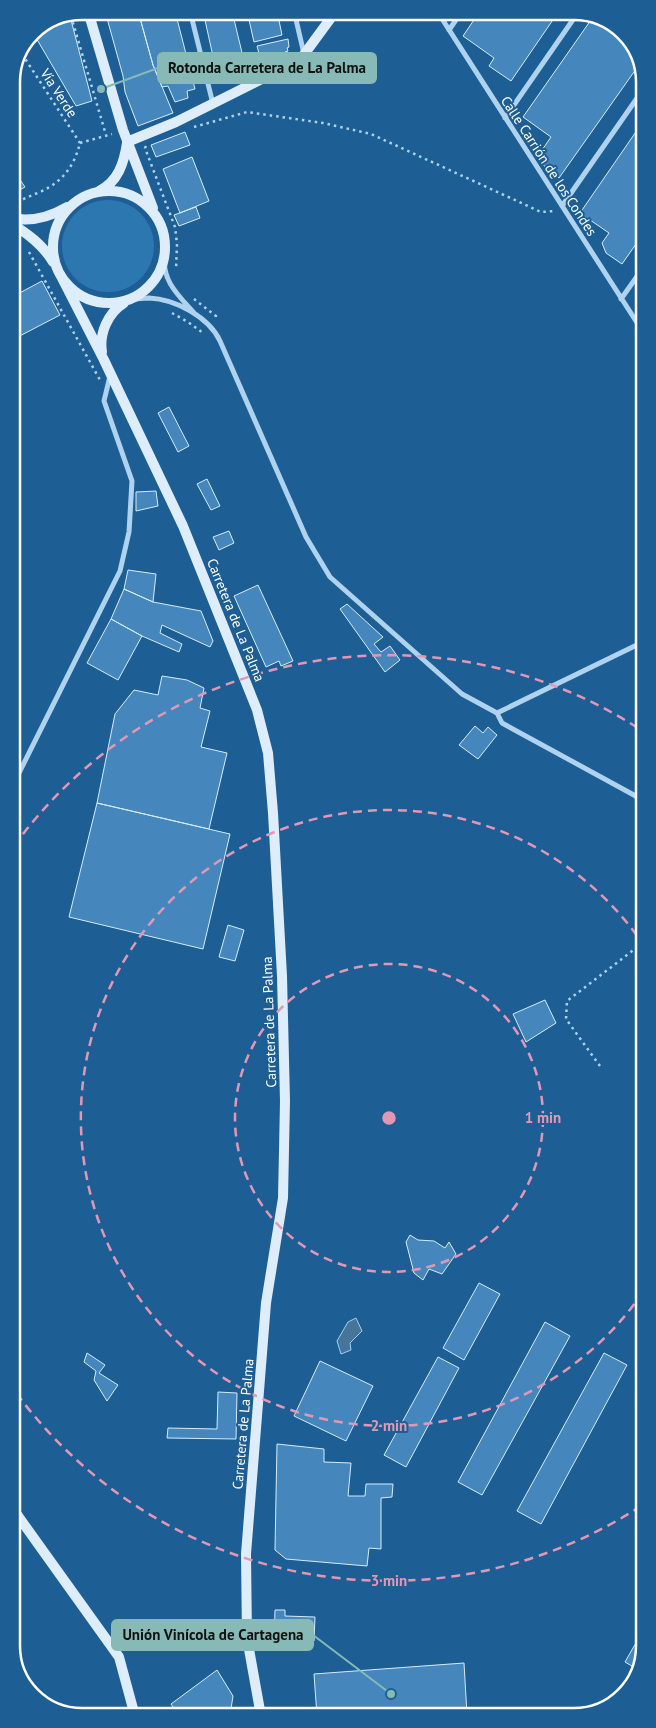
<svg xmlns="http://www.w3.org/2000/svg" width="656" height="1728" font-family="'PT Sans',sans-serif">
<rect width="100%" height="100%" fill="#1d5e95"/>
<path fill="#2d77b1" d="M62 246a46 46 0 1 1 92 0a46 46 0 1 1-92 0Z"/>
<path fill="#46749a" stroke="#a3d0f1" d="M356 1318 362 1331 350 1343 351 1350 341 1354 337 1341 348 1322Z"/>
<path fill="#4587bc" stroke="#d6ebfb" d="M105 11H138L153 65 173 113 138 126 125 92 123 76Z
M138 11H175L195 89 187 91 188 98 175 102 168 86 162 87 153 65Z
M203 11H232L244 61 216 70Z
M247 11H277L282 35 254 42Z
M304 11H323V13L320 15 312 16Z
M304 11H324L320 15 312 16Z
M480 11H559L511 81 489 66 494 58 463 36Z
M70 16 92 101 76 106 32 31Z
M593 17 617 26 641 62 559 178 547 170 538 156 551 137 523 117Z
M288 39 289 47 287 48 288 51 285 52V54L272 58 274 63 263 69 257 46Z
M11 109 17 121 11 125Z
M642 123 643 234 622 264 606 253 602 243 609 233 580 213Z
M185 132 190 145 156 157 151 145Z
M192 157 209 201 180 213 163 169Z
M12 168 25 187 14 193 12 189Z
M196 207 200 218 179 226 174 215Z
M42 281 60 315 12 340V297Z
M169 407 189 446 178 452 158 413Z
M207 479 220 506 211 510 197 484Z
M156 491 158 506 136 511V492Z
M229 531 234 543 219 550 213 537Z
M128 570 156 574 153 602 124 589Z
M258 585 293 661 281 666 279 661 266 667 234 596Z
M124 589 153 602 201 611 213 641 210 647 162 625 160 633 182 644 179 652 142 636 111 619Z
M347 604 383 637 374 644 381 652 390 646 400 660 385 672 340 609Z
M111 619 142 636 118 680 87 663Z
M162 676 187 680 204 688 200 708 210 711 201 747 227 753 209 829 97 803 115 714 134 690 158 695Z
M475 726 483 733 488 727 497 735 478 759 459 745Z
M97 803 230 834 203 949 69 917Z
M228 925 244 930 235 961 219 957Z
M545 1000 556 1023 526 1042 513 1014Z
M410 1235 418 1240 434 1241 445 1248 449 1242 456 1254 442 1274 429 1269 423 1280 414 1273 406 1242Z
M479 1283 500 1294 464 1360 443 1348Z
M545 1322 570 1336 482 1495 458 1482Z
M87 1353 105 1365 99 1373 118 1385 107 1401 94 1380 96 1371 84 1362Z
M604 1353 627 1365 541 1524 517 1511Z
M438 1357 459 1368 406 1467 384 1455Z
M320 1361 373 1386 346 1441 294 1416Z
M218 1392 237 1393 236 1439 167 1438 168 1428 217 1429Z
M277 1444 324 1449V1462L351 1463 348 1496H365L366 1484H393L392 1497 381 1498V1549L369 1548 367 1566 286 1559 275 1550Z
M275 1610H285V1616L315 1617 314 1641 274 1640Z
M645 1627V1647L637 1669 625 1662Z
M464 1663 467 1715 317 1716 314 1674Z
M217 1670 233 1696 231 1709 221 1716H179L171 1704Z"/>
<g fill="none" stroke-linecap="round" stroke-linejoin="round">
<path stroke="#afd3ef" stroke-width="2.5" stroke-dasharray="2.5 4" stroke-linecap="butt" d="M305 14 312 18 318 17
M71 16 106 135
M22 54 80 143
M194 127 247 112 323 123 371 134 541 212 555 211
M80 143 112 134
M146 146 145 148 175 227 177 244 176 270
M12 206C20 200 30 196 40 192 62 182 74 167 80 143
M29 252 100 380
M194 299 216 316 215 319
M172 313 188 322 203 333
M600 1066 566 1019 567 1001 644 942"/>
<path stroke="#afd3ef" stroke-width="5" d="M190 11 213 104
M294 11 304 54
M437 11 643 332
M449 30 462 11
M505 118 579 11
M562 206 642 91
M165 256C161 280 179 296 194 313
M621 299 643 268
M130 300C136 299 143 298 149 298 175 299 209 317 220 341L306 537 330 577 462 694 497 713 643 642
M497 713 502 723 643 800
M12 787 120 571 129 532 132 481 104 401 110 376"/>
<path stroke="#ddedfb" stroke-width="10" d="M88 11 123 130 153 208
M127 142 176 122 300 60 336 11
M53 247a56 56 0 1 1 112 0a56 56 0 1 1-112 0Z
M99 191C118 182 124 163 127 143
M12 218C31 222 50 217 67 207
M12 224C28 234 43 245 53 262
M62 278 104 360 183 526 257 710 268 753 273 813 282 976 285 1101 283 1198 266 1303 246 1554 247 1638 261 1716
M102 352C99 333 108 313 124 303
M13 1509 119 1657 135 1716"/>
</g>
<g fill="none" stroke="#e497b5" stroke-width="2.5" stroke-dasharray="9 6">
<circle cx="389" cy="1118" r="154"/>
<path d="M643 1292A308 308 0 1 1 643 944"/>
<path d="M641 1506A463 463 0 0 1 14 1390M14 846A463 463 0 0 1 641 730"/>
</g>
<g text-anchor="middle" stroke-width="4" stroke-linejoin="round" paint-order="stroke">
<g font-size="14" fill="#fff" stroke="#1d5e95">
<text transform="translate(59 93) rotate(57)" y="5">Vía Verde</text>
<text transform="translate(549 166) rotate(57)" y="5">Calle Carrión de los Condes</text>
<text transform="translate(236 620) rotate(68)" y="5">Carretera de La Palma</text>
<text transform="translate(269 1022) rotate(-92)" y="5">Carretera de La Palma</text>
<text transform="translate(243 1424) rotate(-85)" y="5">Carretera de La Palma</text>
</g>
</g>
<path d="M0 0H656V1728H0ZM82 20H574A62 62 0 0 1 636 82V1646A62 62 0 0 1 574 1708H82A62 62 0 0 1 20 1646V82A62 62 0 0 1 82 20Z" fill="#1d5e95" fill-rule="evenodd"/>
<path fill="none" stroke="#fff" stroke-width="2.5" d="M82 20H574A62 62 0 0 1 636 82V1646A62 62 0 0 1 574 1708H82A62 62 0 0 1 20 1646V82A62 62 0 0 1 82 20Z"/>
<circle cx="389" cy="1118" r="8" fill="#e497b5" stroke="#1d5e95" stroke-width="2.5"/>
<g font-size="15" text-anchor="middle" font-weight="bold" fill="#e497b5" stroke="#1d5e95" stroke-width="4" stroke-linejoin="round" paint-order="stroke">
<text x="543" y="1123">1 min</text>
<text x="389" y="1431">2 min</text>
<text x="389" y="1586">3 min</text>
</g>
<path fill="none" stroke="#87bab6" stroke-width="2" d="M101 89L158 68M391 1694L313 1635"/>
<g fill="#87bab6" stroke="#1d5e95" stroke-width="2">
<circle cx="101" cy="89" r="5"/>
<circle cx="391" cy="1694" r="5"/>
</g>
<g fill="#87bab6" stroke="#87bab6" stroke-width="2">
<rect x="158" y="53" width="218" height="30" rx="5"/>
<rect x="112" y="1620" width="201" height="30" rx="5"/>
</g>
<g font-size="15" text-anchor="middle" font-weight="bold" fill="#111">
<text x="267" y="73">Rotonda Carretera de La Palma</text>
<text x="213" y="1640">Unión Vinícola de Cartagena</text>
</g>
</svg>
